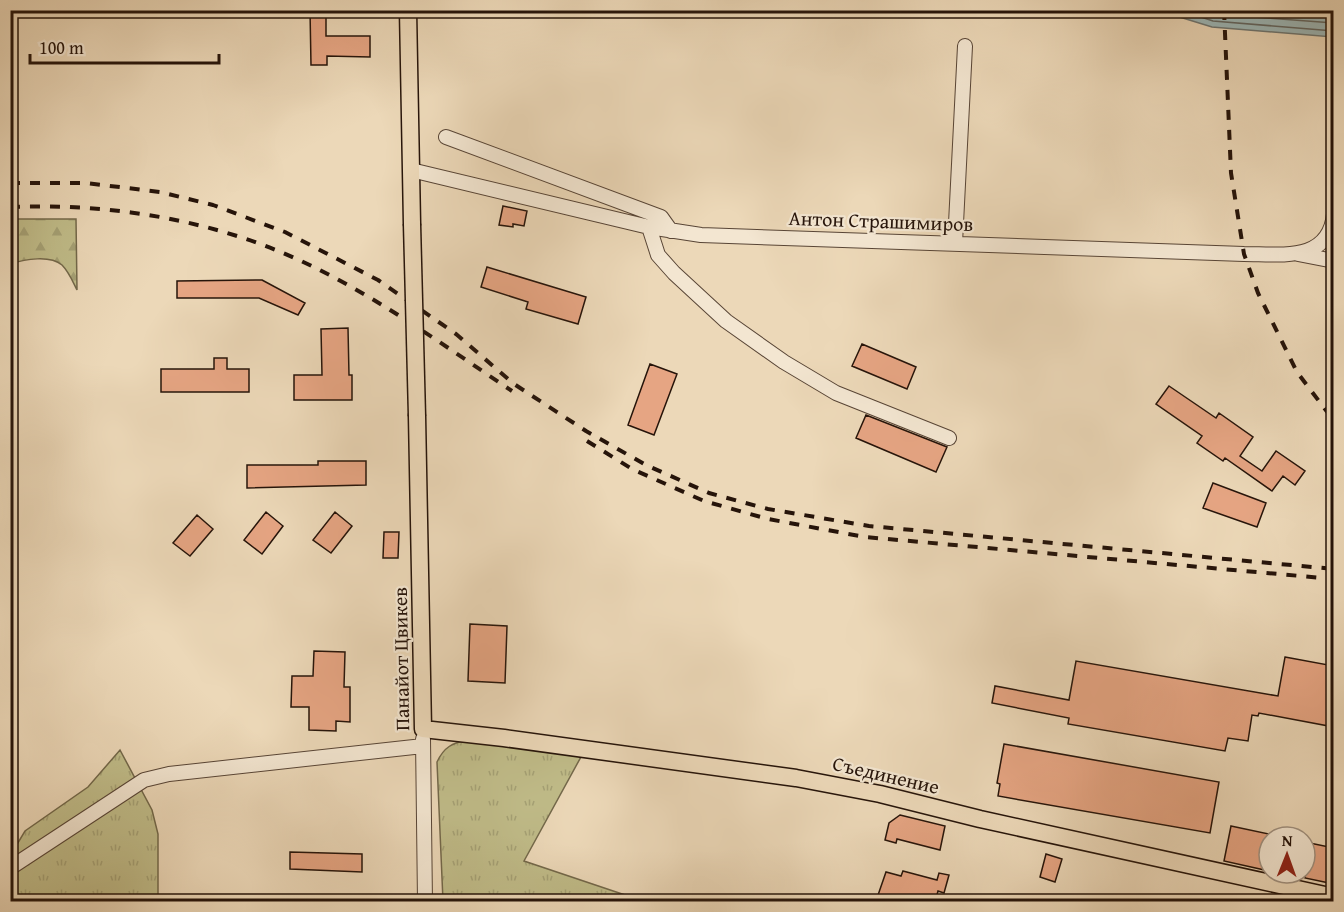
<svg xmlns="http://www.w3.org/2000/svg" width="1344" height="912" font-family="'Gentium Book Plus',serif">
<defs>
<pattern id="grass-tufts" width="24" height="20" patternUnits="userSpaceOnUse" patternTransform="scale(1.5)"><rect width="24" height="20" fill="#c0bc89"/><path d="M3 7l-1-3M5 7V3M7 7l1-3M15 17l-1-3M17 17v-4M19 17l1-3" fill="none" stroke="#a5a175"/></pattern>
<pattern id="forest-firs" width="22" height="20" patternUnits="userSpaceOnUse" patternTransform="scale(1.5)"><rect width="22" height="20" fill="#c0bc89"/><path d="M5 1l3.5 6h-7zM16 11l3.5 6h-7z" fill="#a5a175"/></pattern>
</defs>
<rect width="100%" height="100%" fill="#ecd8b8"/>
<filter id="stains"><feTurbulence type="fractalNoise" baseFrequency=".00333" numOctaves="4"/><feColorMatrix values="0 0 0 0 .2 0 0 0 0 .09 0 0 0 0 .02 0 0 0 .5 -.17"/></filter>
<radialGradient id="worn" r=".72"><stop offset=".6" stop-color="#630" stop-opacity="0"/><stop offset="1" stop-color="#630" stop-opacity=".3"/></radialGradient>
<path fill="url(#grass-tufts)" stroke="#73684a" stroke-width="1.5" d="M468 740 582 755 524 861 643 901H443L437 762C444 747 452 743 468 740Z
M120 750 152 810 158 834V901H11L10 856 25 831 88 787Z"/>
<path fill="url(#forest-firs)" stroke="#73684a" stroke-width="1.5" d="M11 219H76L77 290C73 282 69 272 62 265 50 255 25 259 11 264Z"/>
<path fill="#9cb8b9" stroke="#6d7673" stroke-width="1.5" d="M1160 11H1333V37L1212 27Z"/>
<g fill="none" stroke-linecap="round" stroke-linejoin="round">
<path stroke="#616662" stroke-width="1.5" d="M1180 10 1213 21 1334 31
M1204 10 1215 14 1334 23"/>
</g>
<path fill="#e6a583" stroke="#26140a" stroke-width="1.5" d="M310 10H326V36H370V57L327 56V65H311Z
M503 206 527 211 524 226 513 224V227L499 225Z
M487 267 586 297 578 324 526 309 528 302 481 287Z
M262 280 305 303 298 315 259 298H177V281Z
M348 328 349 375H352V400H294V375H322L321 329Z
M862 344 916 367 907 389 852 366Z
M214 358H227V369H249V392H161V369H214Z
M650 364 677 374 654 435 628 425Z
M1169 386 1216 418 1219 413 1253 437 1240 456 1262 471 1276 451 1305 471 1295 485 1283 476 1272 491 1225 458 1223 461 1197 443 1202 436 1156 404Z
M866 415 947 447 936 472 856 438Z
M318 461H366V485L247 488V465H318Z
M1213 483 1266 503 1257 527 1203 508Z
M266 512 283 526 262 554 244 540Z
M335 512 352 526 331 553 313 540Z
M197 515 213 529 190 556 173 543Z
M384 532H399L398 558H383Z
M470 624 507 626 505 683 468 681Z
M314 651 345 652 344 687H350V722L336 721V731L309 730V707H291L292 676H313Z
M1285 657 1334 666V727L1259 713 1258 716 1252 715 1248 741 1228 738 1225 751 1068 724 1069 718 992 703 995 686 1069 700 1076 661 1278 696Z
M1004 744 1219 782 1210 833 998 796 1000 784 997 783Z
M900 815 945 826 940 850 897 839 896 843 885 840 889 823Z
M1231 826 1269 834V871L1224 861Z
M1305 842 1334 848V884L1305 878Z
M290 852 362 854V872L290 869Z
M1046 854 1062 859 1055 882 1040 877Z
M903 871 937 880 939 873 949 875 944 893 938 891 935 902H890L877 898 886 872 901 876Z"/>
<g fill="none" stroke-linecap="round" stroke-linejoin="round">
<defs>
<path id="minor" d="M446 137 661 217 671 231
M411 170 649 227 701 235 1244 254C1280 254 1329 263 1334 214
M649 227 658 255 674 273 726 321 784 362 836 393 949 438
M955 243 965 46
M1298 254 1334 261
M423 739 425 902
M10 868 144 780 169 774 423 746"/>
<path id="major" d="M408 10 412 224
M417 416 423 729 504 738 796 778 880 794 980 819 1334 897"/>
</defs>
<use href="#minor" stroke="#584536" stroke-width="16"/>
<use href="#major" stroke="#26140a" stroke-width="19"/>
<use href="#minor" stroke="#f3e6d1" stroke-width="14"/>
<use href="#major" stroke="#ecd8b8" stroke-width="16"/>
<path stroke="#26140a" stroke-width="4" stroke-dasharray="10 10" stroke-linecap="butt" d="M1224 10 1231 173 1244 254 1258 293 1297 372 1334 421
M10 183H86L160 192 213 205 285 232 378 280 456 334 514 384 586 431 646 465 709 493 768 509 869 526 1334 569
M10 207C108 203 210 219 299 260 375 295 443 345 512 391
M587 441 632 469 704 501 768 519 865 537 1334 579"/>
<defs>
<path id="major-bridge" d="M412 224 417 416"/>
</defs>
<use href="#major-bridge" stroke="#26140a" stroke-width="19" stroke-linecap="butt"/>
<use href="#major-bridge" stroke="#ecd8b8" stroke-width="16"/>
</g>
<g text-anchor="middle" stroke-width="4.5" stroke-linejoin="round" paint-order="stroke">
<g font-size="20" fill="#26140a" stroke="#f3e6d1">
<text transform="translate(881 221) rotate(2)" y="7">Антон Страшимиров</text>
<text transform="translate(401 659) rotate(-91)" y="7">Панайот Цвикев</text>
<text transform="translate(886 775) rotate(13)" y="7">Съединение</text>
</g>
</g>
<rect width="1344" height="912" fill="none" stroke="#ecd8b8" stroke-width="36"/>
<rect x="12" y="12" width="1320" height="888" fill="none" stroke="#26140a" stroke-width="3"/>
<rect x="18" y="18" width="1308" height="876" fill="none" stroke="#26140a" stroke-width="1.5"/>
<g transform="translate(1287 855) rotate(1)"><circle r="28" fill="#f3e6d1" stroke="#a19281" stroke-width="1.5"/>
<path d="M0-4.5L10 22L0 15L-10 22Z" fill="#8f2418"/>
<text y="-9" font-size="16" font-weight="bold" text-anchor="middle" fill="#26140a">N</text>
</g>
<path d="M30 54v9h189v-9" fill="none" stroke="#26140a" stroke-width="3"/>
<text x="39" y="54" font-size="18" fill="#26140a" stroke="#f3e6d1" stroke-width="4.5" paint-order="stroke">100 m</text>
<rect width="100%" height="100%" filter="url(#stains)"/>
<rect width="100%" height="100%" fill="url(#worn)"/>
</svg>
